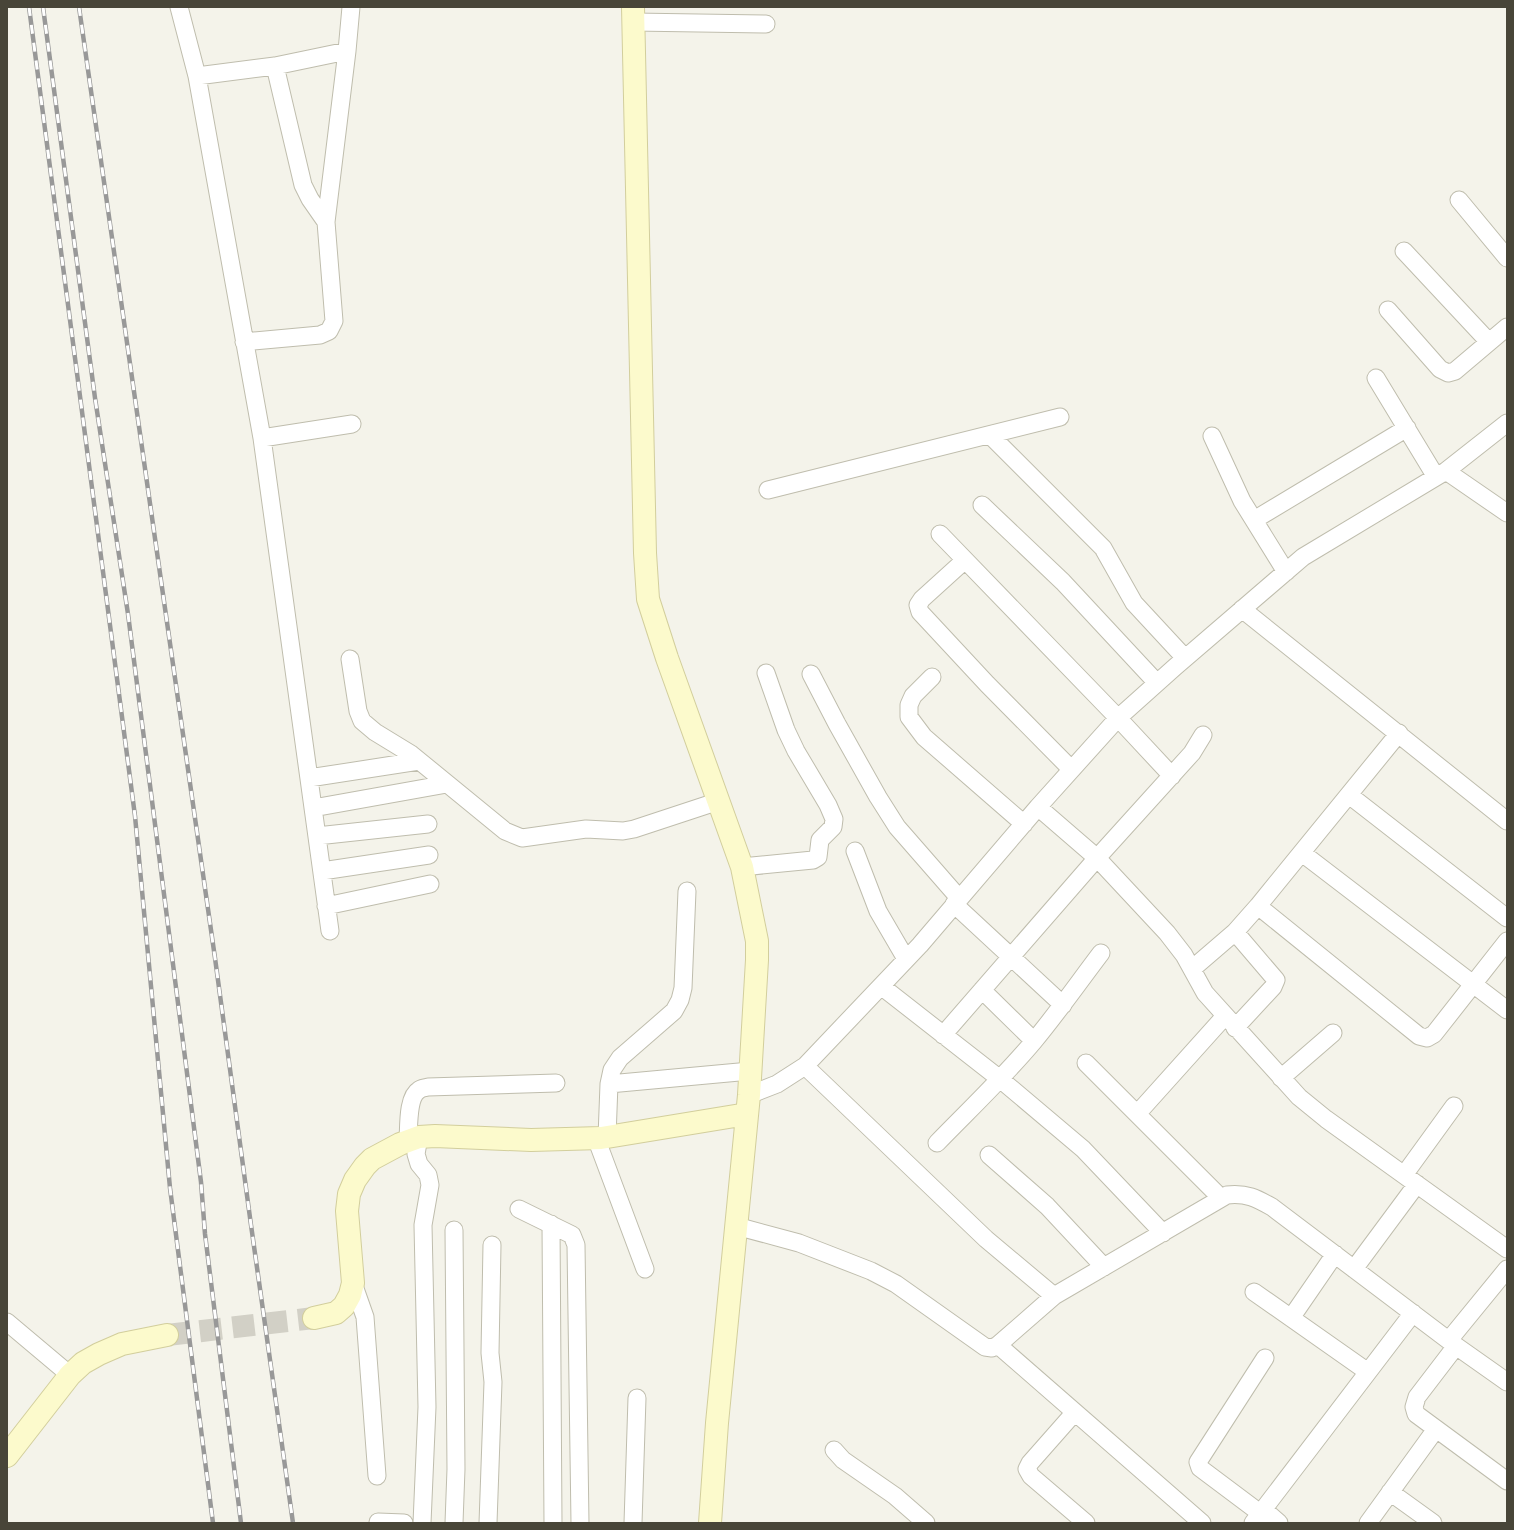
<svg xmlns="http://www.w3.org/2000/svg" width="1514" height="1530" font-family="Karla,sans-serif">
<rect width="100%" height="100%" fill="#f4f3ea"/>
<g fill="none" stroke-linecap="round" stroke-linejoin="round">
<path stroke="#d2d0c6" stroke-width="22" stroke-dasharray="22 11" stroke-linecap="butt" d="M167 1335 314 1318"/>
<defs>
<path id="street" d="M179 7 197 76 262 438 330 931
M633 22 766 24
M197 76 275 66 347 51
M1459 200 1507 258
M326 222 347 51 351 7
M1404 251 1489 342
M1388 310 1440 369 1448 373 1455 371 1507 327
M244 342 320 335 329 331 334 321 326 222 310 199 303 185 275 66
M1376 378 1436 477
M990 435 1103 548 1134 603 1185 658
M1212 436 1242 501 1286 572
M262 438 352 424
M1446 471 1507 513
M768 490 1060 417
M982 505 1063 582 1157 683
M1254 520 1407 428
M940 534 1118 718 1172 776
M965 560 922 599 918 605 920 612 987 684 1071 769
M1242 609 1507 821
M350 659 358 711 362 721 375 732 411 754 505 831 522 838 586 829 623 831 634 829 719 801
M811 674 837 724 878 797 897 827 959 898
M932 677 913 696 909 705V717L924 737 1024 824
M309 778 419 761
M1349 795 1507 918
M1038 807 1097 858 1167 933 1184 955 1205 993 1299 1097 1326 1119 1507 1249
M313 808 447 784
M317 836 428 824
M855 851 878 911 906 959
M1302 853 1507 1010
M742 867 813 860 818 857 820 840 833 827 834 819 828 805 796 751 786 730 766 673
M322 871 429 855
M954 904 1063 1005
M326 906 430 884
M1258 906 1419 1036 1427 1038 1434 1034 1507 941
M1235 932 1276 980 1273 987 1235 1028
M1192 969 1235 932 1258 906 1399 733
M881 986 1000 1079 1083 1149 1163 1233
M982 990 1034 1041
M943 1035 1097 858 1192 753 1203 735
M1086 1063 1221 1198
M805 1066 986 1239 1054 1296
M1281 1078 1333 1033
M609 1084 750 1071
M749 1095 777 1084 805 1066 920 945 1038 807 1118 718 1175 667 1303 557 1446 471 1507 423
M1137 1114 1225 1016
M419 1137 416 1154 419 1164 428 1175 430 1185 423 1225 427 1407 422 1523
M607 1137 609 1084 612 1070 620 1058 674 1011 680 1000 683 988 687 891
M596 1138 645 1269
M408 1141C409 1128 407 1097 419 1090 421 1088 425 1088 428 1087L556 1083
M937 1143C970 1109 1004 1077 1034 1041 1058 1012 1079 982 1101 953
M989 1155 1047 1206 1104 1267
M1404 1175 1454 1106
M519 1209 572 1235 576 1245 580 1523
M551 1224 553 1523
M736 1226 799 1243 871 1271 896 1284 985 1347 992 1348 998 1345 1054 1296 1227 1195C1247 1193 1256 1198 1272 1207L1456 1346 1507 1382
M454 1230 456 1469 454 1523
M1354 1269 1417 1184
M353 1283 365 1317 377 1476
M1254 1292 1368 1372
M1291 1318 1335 1254
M7 1322 70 1375
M1449 1340 1507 1269
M998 1345 1202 1523
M1456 1346 1417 1397 1414 1407 1416 1414 1507 1481
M1075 1412 1030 1463 1027 1469 1031 1476 1086 1523
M834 1450 843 1460 895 1496 926 1523
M1390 1492 1433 1523
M1263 1509 1279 1523
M1260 1513 1200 1468 1198 1462 1265 1358
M378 1522 404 1523
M488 1523 493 1382 490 1353 492 1245
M633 1523 637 1398
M1253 1523 1413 1313
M1368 1523 1436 1429"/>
<path id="secondary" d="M633 7 645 553 648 599 667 658 742 867 757 941V960L749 1095 717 1423 710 1523
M314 1318 336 1313 344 1306 350 1295 353 1283 347 1211 349 1194 355 1180 365 1166 372 1159 400 1144 419 1137 435 1136 531 1140 601 1138 747 1114
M7 1456 70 1375 83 1363 99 1354 122 1344 167 1335"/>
</defs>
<use href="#street" stroke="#bfbdad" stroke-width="19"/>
<use href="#secondary" stroke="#d2ce9c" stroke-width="24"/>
<use href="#street" stroke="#fff" stroke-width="17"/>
<use href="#secondary" stroke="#fcfacc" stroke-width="22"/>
<defs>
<path id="rail" d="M29 7 135 816 170 1188 213 1523
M43 7 95 398 128 614 201 1182 205 1234 241 1523
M79 7 215 958 251 1225 293 1523"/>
</defs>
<use href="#rail" stroke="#989898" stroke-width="4.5"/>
<use href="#rail" stroke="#fff" stroke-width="3" stroke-dasharray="9" stroke-linecap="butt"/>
</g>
<rect width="1514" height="1530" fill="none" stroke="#484538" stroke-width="16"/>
</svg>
